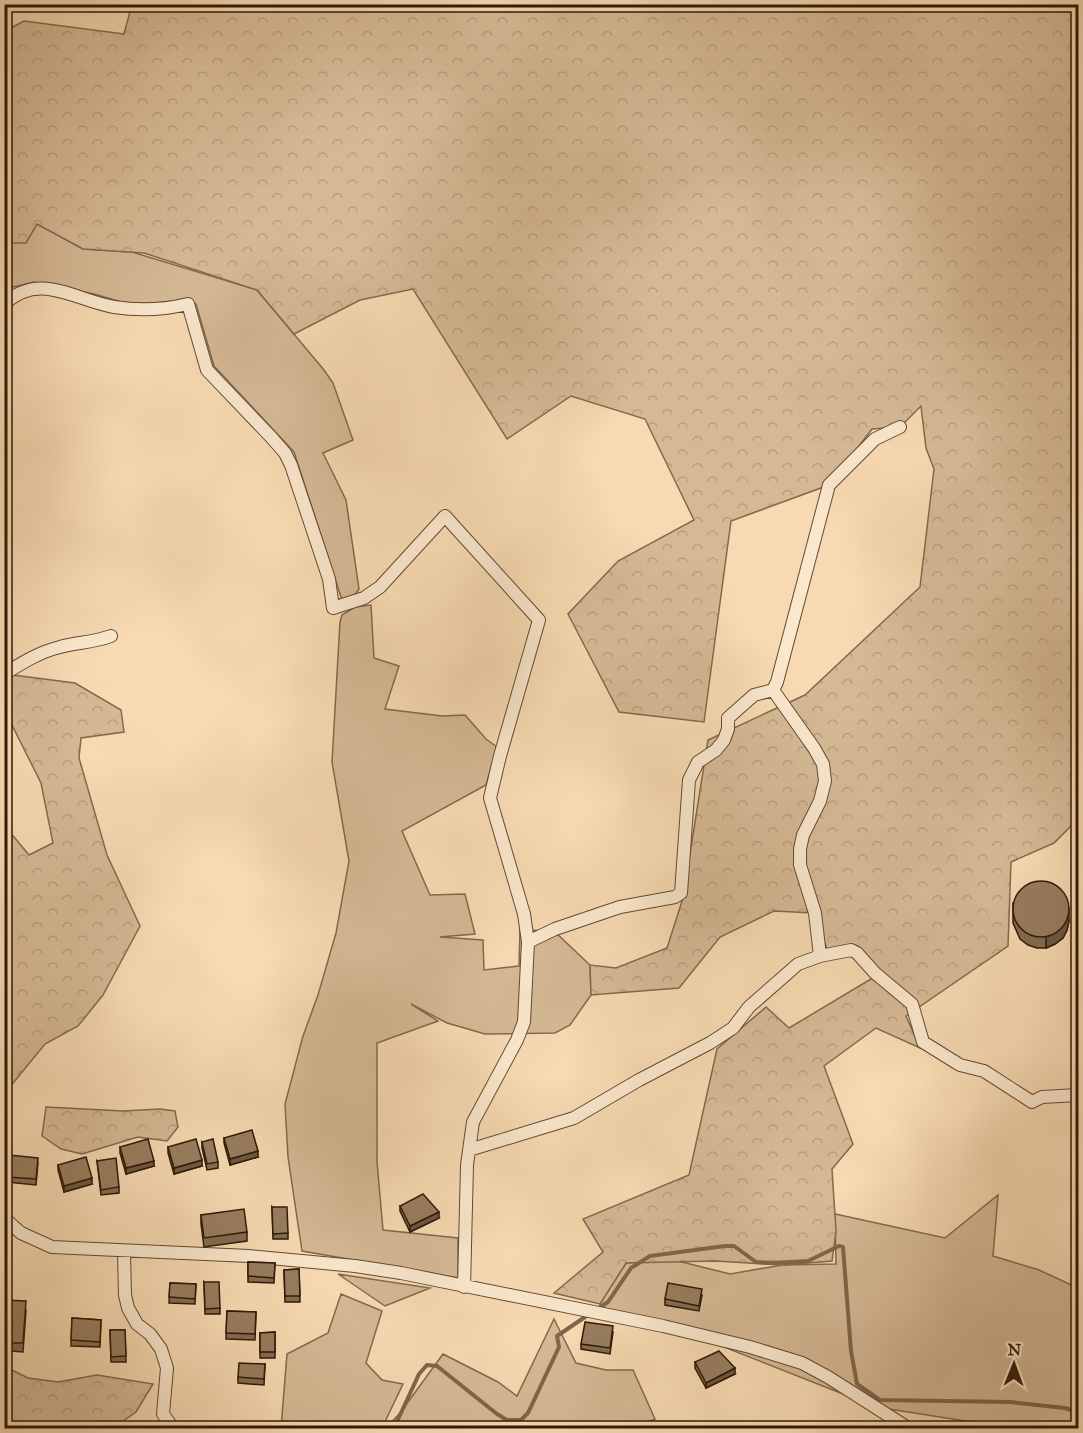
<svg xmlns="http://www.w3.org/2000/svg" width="1083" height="1433" font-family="'IM FELL Great Primer',serif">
<defs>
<pattern id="forest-crowns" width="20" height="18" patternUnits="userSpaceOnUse" patternTransform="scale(1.5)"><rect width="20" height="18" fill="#d5b995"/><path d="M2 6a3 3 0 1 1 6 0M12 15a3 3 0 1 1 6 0" fill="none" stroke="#b79e7f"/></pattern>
</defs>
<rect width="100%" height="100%" fill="#f7dab2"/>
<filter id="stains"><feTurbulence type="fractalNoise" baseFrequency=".00333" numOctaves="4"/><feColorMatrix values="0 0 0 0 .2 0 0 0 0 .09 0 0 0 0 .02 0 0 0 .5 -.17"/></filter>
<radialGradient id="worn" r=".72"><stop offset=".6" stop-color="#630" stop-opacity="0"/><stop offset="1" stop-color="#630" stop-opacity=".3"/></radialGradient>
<path fill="#d5b995" stroke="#82694e" stroke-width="1.5" d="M36 223 83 249 132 252 257 290 324 370 333 383 353 440 323 453 346 500 359 589 354 596 342 600 294 452 214 366 196 304 125 303 94 294 34 282 5 289 4 242Z
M371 605 374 658 399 666 385 709 442 716 465 715 486 739 497 747 486 785 402 831 430 895 465 894 475 934 440 937 483 940 484 970 519 966 520 929 555 932 590 965 591 995 570 1025 555 1033 485 1034 447 1023 411 1004 438 1021 377 1043V1162L383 1230 458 1238V1278L302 1251 288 1157 285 1104 303 1036 318 995 336 933 349 861 332 762 340 622 342 615 355 607Z
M998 1195 993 1256 1039 1270 1078 1288V1428H1010L876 1407 648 1317 608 1310 600 1304 626 1263 670 1259 730 1274 782 1265 836 1264 835 1214 945 1238Z
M338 1274 430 1288 385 1306Z
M341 1294 382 1311 366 1363 382 1380 403 1384 382 1428H281L287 1354 328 1333Z
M554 1319 576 1363 606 1370H633L655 1419 635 1428H386L400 1413 443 1354 498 1382 517 1396Z"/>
<path fill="url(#forest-crowns)" stroke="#82694e" stroke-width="1.5" d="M132 4 1078 5V819L1054 843 1011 862 1008 946 906 1016 920 1048 876 1028 824 1066 853 1144 832 1169 836 1231 832 1261 782 1265 716 1261 626 1263 600 1304 554 1293 603 1252 583 1219 689 1175 717 1049 766 1007 789 1028 881 973 858 946 827 949 814 913 774 911 720 937 679 988 591 995 590 965 616 968 667 948 683 898 708 740 805 695 920 587 934 469 926 448 921 406 900 427 872 429 829 485 731 521 704 722 619 712 568 614 618 561 694 520 645 419 571 396 507 439 413 289 360 300 294 334 257 290 144 253 83 249 37 224 26 243H5V31L24 21 124 34Z
M13 675 75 683 121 710 124 732 81 738 79 758 107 855 140 926 103 995 78 1026 45 1044 5 1093V826L29 855 53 843 41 783 5 711V681Z
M46 1107 123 1111 160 1109 175 1111 178 1127 167 1141 138 1137 82 1154 61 1149 42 1136Z
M5 1369 12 1370 28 1378 58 1382 97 1375 153 1384 136 1412 113 1428H5Z"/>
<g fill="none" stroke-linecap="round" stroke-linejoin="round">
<path stroke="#7f654a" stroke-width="4" d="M597 1309 608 1302 631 1268 650 1256 725 1246H734L756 1262 772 1263 808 1261 839 1246 843 1247 851 1351 857 1384 880 1400 1010 1402 1065 1408 1078 1412
M394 1428 419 1374 427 1365 437 1366 497 1414 507 1420H521L528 1413 559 1347 557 1336 588 1315"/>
<defs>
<path id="minor" d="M4 304C40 271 74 300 114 307 139 311 163 310 188 304L207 370 271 437 285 453 291 465 329 579 333 608 364 598 380 587 445 516 539 620 500 756 490 798 524 914 528 942 524 1022 517 1040 473 1122 467 1165 464 1287
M4 674C22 663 39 652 60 647 77 642 92 643 111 636
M773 690 777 682 829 485 875 439 900 427
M773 690 814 748 823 764 825 781 820 801 803 835 800 849V865L815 913 820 956
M1078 836V865
M528 942 555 929 620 907 675 897 681 893 689 780 698 762 716 750 724 740 728 729V718L754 695 773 690
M469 1150 574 1118 639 1080 710 1043 733 1028 749 1007 798 964 820 956 851 950 857 953 875 973 912 1004 923 1042 960 1065 984 1071 1032 1102 1042 1097 1078 1095
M4 1218 21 1233 52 1247 249 1256 355 1266 401 1273 663 1326 750 1347 802 1363 828 1377 908 1428
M124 1252 125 1295 128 1308 137 1324 150 1334 161 1349 167 1368 163 1414 173 1428"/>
</defs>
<use href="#minor" stroke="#624931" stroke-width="14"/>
<use href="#minor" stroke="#fae7cd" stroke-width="12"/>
</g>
<path fill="#826c52" stroke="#301906" stroke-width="1.5" d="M1013 903 1069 921 1067 930 1063 938 1055 944 1046 948H1037L1028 945 1020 939 1013 923Z
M224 1138 258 1157 230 1165 224 1143Z
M202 1142 218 1162V1168L207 1170 202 1148Z
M120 1147 154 1166 126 1174 120 1153Z
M168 1147 202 1166 174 1174 168 1153Z
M97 1161 119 1187V1193L101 1195Z
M38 1163 36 1185 7 1182V1177Z
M58 1165 92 1184 64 1192 58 1170Z
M400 1206 439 1218 410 1232 400 1211Z
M272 1207 288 1233V1239H273Z
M201 1215 247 1232V1241L204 1247 201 1224Z
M248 1262 275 1263 274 1283 248 1282Z
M299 1269 300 1302H285L284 1270Z
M204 1282 220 1308V1314H205Z
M170 1283 196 1284 195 1304 169 1303Z
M702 1295 699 1311 665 1305V1299Z
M4 1300 26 1310 23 1352 11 1351V1331L4 1330Z
M227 1311 256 1312 255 1340 226 1339Z
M72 1318 101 1320 100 1347 71 1346Z
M110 1330H125L126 1362H111Z
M275 1332V1358H260V1333Z
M613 1332 610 1354 581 1349V1344Z
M695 1362 735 1374 706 1388 695 1368Z
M265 1364 264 1385 238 1383V1377Z"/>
<path fill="#6a5842" stroke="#301906" stroke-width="1.5" d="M1069 909V921L1067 930 1063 938 1055 944 1046 948V936Z
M258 1151V1157L230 1165V1159Z
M202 1160V1166L174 1174V1168Z
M154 1161V1166L126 1174V1168Z
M92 1178V1184L64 1192V1186Z
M439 1212V1218L410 1232V1226Z
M735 1368V1374L706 1388V1383Z"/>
<path fill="#977d5f" stroke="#301906" stroke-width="1.5" d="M1013 909a28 28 0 1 1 56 0a28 28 0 1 1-56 0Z
M252 1130 258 1151 230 1159 224 1138Z
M148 1139 154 1161 126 1168 120 1147Z
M196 1139 202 1160 174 1168 168 1147Z
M213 1139 218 1162 207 1164 202 1142Z
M9 1155 38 1158 36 1179 7 1177Z
M86 1157 92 1178 64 1186 58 1165Z
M116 1158 119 1187 101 1190 97 1161Z
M423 1194 439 1212 410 1226 400 1206Z
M272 1207H287L288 1233 273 1234Z
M244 1209 247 1232 204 1238 201 1215Z
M248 1262 275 1263 274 1278 248 1276Z
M299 1269 300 1296H285L284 1270Z
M204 1282H219L220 1308 205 1309Z
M170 1283 196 1284 195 1299 169 1297Z
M668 1283 702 1289 699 1306 665 1299Z
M4 1300 26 1301 23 1343H11L12 1323 4 1322Z
M227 1311 256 1312 255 1334 226 1333Z
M72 1318 101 1320 100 1342 71 1340Z
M585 1322 613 1326 610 1348 581 1344Z
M110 1330H125L126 1356 111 1357Z
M275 1332V1352H260V1333Z
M719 1351 735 1368 706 1383 695 1362Z
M239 1363 265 1364 264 1379 238 1377Z"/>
<rect width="1083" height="1433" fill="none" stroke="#f7dab2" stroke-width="24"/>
<rect x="6" y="6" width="1071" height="1421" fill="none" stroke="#301906" stroke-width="3"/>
<rect x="12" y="12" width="1059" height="1409" fill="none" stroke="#301906" stroke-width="1.5"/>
<g transform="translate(1014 1364) rotate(1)" stroke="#fae7cd" stroke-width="4.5" paint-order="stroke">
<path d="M0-4.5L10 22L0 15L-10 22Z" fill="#301906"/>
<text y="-9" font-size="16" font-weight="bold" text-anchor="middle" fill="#301906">N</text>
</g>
<rect width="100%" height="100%" filter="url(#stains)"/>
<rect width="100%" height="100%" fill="url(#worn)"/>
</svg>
